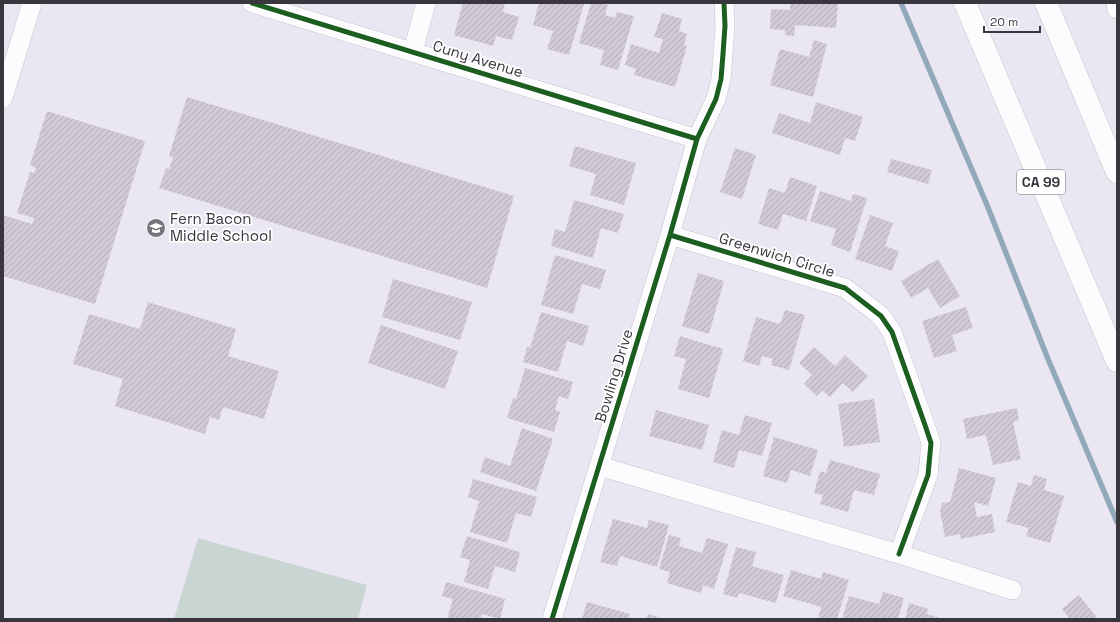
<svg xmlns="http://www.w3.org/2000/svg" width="1120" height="622" font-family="'Space Grotesk',sans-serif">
<defs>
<pattern id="building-hatch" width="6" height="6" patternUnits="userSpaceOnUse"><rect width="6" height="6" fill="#cfcad6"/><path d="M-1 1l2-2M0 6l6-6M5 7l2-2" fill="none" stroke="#b2aeb9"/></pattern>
</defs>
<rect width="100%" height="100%" fill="#ebe7f2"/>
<path fill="#c9d5d2" d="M198 538 367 585 358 619H174Z"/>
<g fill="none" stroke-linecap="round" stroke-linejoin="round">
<path stroke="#91a9bb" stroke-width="5.5" d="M901 3 987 205 1048 359 1117 522"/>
</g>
<path fill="url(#building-hatch)" d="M463 3H505L503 12 519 17 512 40 496 36 493 46 454 35Z
M539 3 584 4 569 55 547 49 553 31 533 25Z
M591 3H600L608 5 605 15 615 18 617 12 634 16 618 70 600 65 604 50 579 43Z
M790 3 838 4 836 28 795 25 794 36 785 35V30L770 29 771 9 790 10Z
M662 13 682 19 679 31 687 34 684 45 687 46 675 87 634 75 636 69 625 65 631 44 659 53 663 39 654 37Z
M814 40 827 44 813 97 770 85 780 49 809 57Z
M187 97 514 196 487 288 159 188 166 168 169 169 173 157 169 156Z
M816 102 863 117 855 141 845 138 840 155 772 133 779 113 810 123Z
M47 111 145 141 95 304 3 276V215L32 224 34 218 17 213 30 172 34 173 36 168 30 165Z
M575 146 636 163 624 205 590 195 596 174 569 166Z
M735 148 756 155 742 199 720 192Z
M891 159 932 170 928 184 887 172Z
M790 177 817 186 806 221 783 214 778 230 758 224 769 188 785 193Z
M820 191 851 201 853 194 867 198 850 252 831 245 836 229 810 221Z
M574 200 624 214 618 233 601 228 593 258 551 246 555 229 565 232Z
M870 215 893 223 885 246 899 251 892 271 855 259Z
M555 255 606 270 600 289 582 284 573 314 541 305Z
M938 259 960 296 940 308 928 288 911 298 901 281Z
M698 273 724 281 709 334 682 326Z
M393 279 472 302 460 340 382 317Z
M148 302 236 329 228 356 279 371 264 419 223 407 219 420 210 417 205 434 115 406 123 379 73 364 89 314 140 329Z
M966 307 973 328 952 335 957 351 934 358 922 321Z
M785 310 805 315 789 370 771 365 773 359 762 356 759 366 743 361 756 317 780 324Z
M541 312 589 326 583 346 567 341 558 372 523 362 527 347 530 348Z
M381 325 458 351 445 389 368 363Z
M680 336 723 349 709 398 678 389 686 359 674 356Z
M814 347 835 366 845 355 868 376 853 392 843 383 830 397 822 390 817 396 804 384 812 375 799 363Z
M525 368 573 382 568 399 559 396 555 410 560 412 554 432 507 418 513 398 516 399Z
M874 399 880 442 844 447 838 404Z
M1017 408 1019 420 1013 422 1021 459 993 465 986 435 967 439 963 419Z
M656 410 709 425 702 450 649 436Z
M745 415 772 423 762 456 739 450 734 468 713 462 722 430 739 435Z
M522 428 553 439 536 491 480 472 485 457 510 466Z
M774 437 818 450 810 476 791 470 787 483 763 476Z
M830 460 880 474 874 495 854 490 848 512 820 504 823 495 814 493 820 471 826 473Z
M959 468 996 478 988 506 974 502 977 517 992 514 995 532 961 539 960 534 945 537 940 511 942 503 950 502Z
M1034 475 1047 479 1044 490 1064 496 1050 543 1026 536 1029 528 1006 522 1018 482 1031 486Z
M473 479 537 497 531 517 516 513 507 543 470 532 479 501 468 497Z
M613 519 647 528 649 520 669 525 657 567 620 556 617 566 600 562Z
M669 535 681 538 679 546 702 553 707 538 728 544 714 589 703 585 701 593 667 583 670 572 659 569Z
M467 536 520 552 515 572 495 566 488 589 464 582 470 560 460 557Z
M736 547 756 552 752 566 784 575 776 603 739 593 737 598 723 594Z
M791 570 821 579 823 572 849 580 837 619 818 618 821 607 783 596Z
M446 582 505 599 500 619 482 614 480 619H447L453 599 442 596Z
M883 592 904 598 898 619H842L849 596 879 604Z
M1079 595 1098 619H1070L1062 609Z
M587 602 630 614 629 619H582Z
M909 603 928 609 927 614 943 619H905Z
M648 614 664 619H646Z"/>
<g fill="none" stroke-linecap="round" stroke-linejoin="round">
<defs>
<path id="minor" d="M252 3 697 139
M1116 3 1117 9
M413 51 426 3
M3 98 32 3
M670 235 845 288 881 316 892 332 925 425 931 443 928 475 899 554
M599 466 899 554 1012 590
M552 619 670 235 697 139 716 99 721 79 723 54 725 26 724 3"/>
<path id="highway" d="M965 3 1117 361
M1046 3 1117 172"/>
</defs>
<use href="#minor" stroke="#c6c3cc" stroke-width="20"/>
<use href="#highway" stroke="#c6c3cc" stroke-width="23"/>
<use href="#minor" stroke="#fcfbfd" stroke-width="19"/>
<use href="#highway" stroke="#fcfbfd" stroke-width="22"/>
<defs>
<path id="cycleway" d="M252 3 697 139
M670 235 845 288 881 316 892 332 925 425 931 443 928 475 899 554
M552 619 670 235 697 139 716 99 721 79 723 54 725 26 724 3"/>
</defs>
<use href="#cycleway" stroke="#fff" stroke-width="8"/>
<use href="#cycleway" stroke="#1b5e20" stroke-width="5"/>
</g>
<defs>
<symbol id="school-disc" viewBox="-11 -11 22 22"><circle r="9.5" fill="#77747d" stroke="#fff"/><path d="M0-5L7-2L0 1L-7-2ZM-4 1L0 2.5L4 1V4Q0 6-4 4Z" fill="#fff"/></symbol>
</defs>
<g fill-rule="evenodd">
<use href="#school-disc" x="145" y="217" width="22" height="22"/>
</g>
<g text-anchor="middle" stroke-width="3.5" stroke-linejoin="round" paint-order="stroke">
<rect fill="#fff" stroke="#747278" stroke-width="1" x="1017" y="170" width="48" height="24" rx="3"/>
<g font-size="14" font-weight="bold" fill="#39363e">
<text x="1041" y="187">CA 99</text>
</g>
<g font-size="15" fill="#39363e" stroke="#fff">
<text transform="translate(478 59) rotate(17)" y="5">Cuny Avenue</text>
<text transform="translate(777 255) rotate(17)" y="5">Greenwich Circle</text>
<text transform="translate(614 376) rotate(-73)" y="5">Bowling Drive</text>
</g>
<g font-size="15" fill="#39363e" stroke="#fff" text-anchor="start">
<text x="170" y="224">Fern Bacon<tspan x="170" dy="17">Middle School</tspan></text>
</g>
</g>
<rect width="1120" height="622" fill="none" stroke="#39363e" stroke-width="8"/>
<path d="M984 26v6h56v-6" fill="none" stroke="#39363e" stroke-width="2"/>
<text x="990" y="26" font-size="12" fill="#39363e" stroke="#ffffff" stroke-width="3" paint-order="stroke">20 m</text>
</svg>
